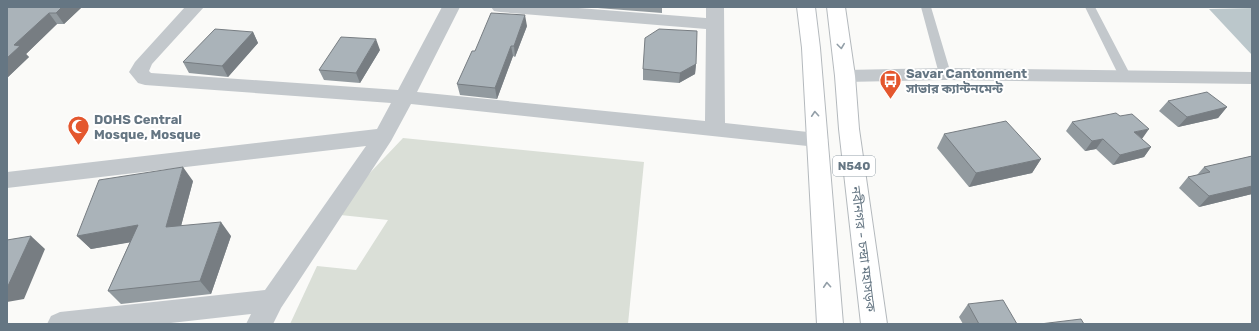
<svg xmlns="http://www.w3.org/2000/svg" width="1259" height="331" font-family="Rubik,'Noto Sans Bengali',sans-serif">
<rect width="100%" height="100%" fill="#fafaf8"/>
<path fill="#dadfd7" d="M403 138 644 162 628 324H290L317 266 356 270 388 220 331 214Z"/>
<path fill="#bbc7cb" d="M1252 8V55L1209 9Z"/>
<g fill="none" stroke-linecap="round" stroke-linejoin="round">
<defs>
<path id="highway" d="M797 7H815L820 48 843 324H817L802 48Z
M827 7H845L855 76 859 129 887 324H861L839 129 835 76Z"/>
</defs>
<use href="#highway" stroke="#b4b9bd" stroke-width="2"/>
<path fill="#c3c8cc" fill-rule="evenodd" d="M921 7H931L951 74 949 77H941L939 74Z
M1085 7H1095L1131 76 1129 79H1121L1119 76Z"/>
<path fill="#c3c8cc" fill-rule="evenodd" d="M185 7H204L152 64 149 71 151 73 398 90 442 7H460L417 92 705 121 706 29 500 12 494 11 491 7H566L706 18V7H724L725 123 817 133 825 135 828 140 825 145 817 147 411 104 391 141 281 308 273 324H246L251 314 162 324H47L51 316 60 312 265 290 366 146 7 188V172L377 129 391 103 145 85 138 83 129 72 135 62Z
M945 68 1252 72V84L945 80 845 82 838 80 835 76 838 72 845 70Z"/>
<use href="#highway" fill="#fff" fill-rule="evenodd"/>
</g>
<path fill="#929a9f" d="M7 7H82L64 24H57L26 54 29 57 7 78Z
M585 7H662V13Z
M527 26 515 57 513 56 497 99 460 95 457 84 475 51Z
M253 32 258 43 228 77 189 73 183 62Z
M380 50 360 83 324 80 319 70Z
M696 64 695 74 679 83 643 80V69Z
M1168 101 1227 107 1218 118 1178 127 1159 111Z
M1072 122 1142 139 1151 147 1144 157 1113 165 1096 149 1085 151 1066 131Z
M944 134 1041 159 1032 173 969 187 937 148Z
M1252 156V194L1199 207 1179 188 1188 177 1197 175 1204 167Z
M193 181 181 226 231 236 211 294 121 304 108 291 130 242 91 249 77 236Z
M968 304 1017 324H963L959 317Z"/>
<path fill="#777d82" d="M62 7H82L64 24 56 13Z
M49 13 57 24 26 54 29 57 7 78V58L14 45Z
M525 15 527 26 515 57 514 46Z
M253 32 258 43 228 77 222 66Z
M376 39 380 50 360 83 356 73Z
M511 46 513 56 497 99 495 88Z
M696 64 695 74 679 83 680 73Z
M1227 107 1218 118 1178 127 1187 117Z
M1149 129 1142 139 1134 132Z
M1103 139 1096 149 1085 151 1092 141Z
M1151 147 1144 157 1113 165 1120 155Z
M1041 159 1032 173 969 187 976 173Z
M183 167 193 181 177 241 166 227Z
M1252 186V194L1199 207 1209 196Z
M221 222 231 236 211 294 200 281Z
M138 225 150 239 91 249 77 236Z
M31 236 45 249 24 299 7 302V286Z"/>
<path fill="#aab3b9" stroke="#777d82" d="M7 7H62L56 13H49L14 45 20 46 7 58Z
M491 13 525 15 514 46H511L495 88 457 84 472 51H475Z
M215 29 253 32 222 66 183 62Z
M659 29 697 31 696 64 680 73 643 69 645 38Z
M341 37 376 39 356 73 319 70Z
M1207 92 1227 107 1187 117 1168 101Z
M1116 113 1120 116 1132 114 1149 129 1134 132 1151 147 1120 155 1103 139 1092 141 1072 122Z
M1006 121 1041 159 976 173 944 134Z
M1252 156V186L1209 196 1188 177 1210 172 1204 167Z
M183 167 166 227 221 222 200 281 108 291 138 225 77 236 99 180Z
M31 236 8 286H7V240Z
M1003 300 1017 324H979L968 304Z
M1081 319 1084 324H1040Z"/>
<defs><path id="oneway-chevron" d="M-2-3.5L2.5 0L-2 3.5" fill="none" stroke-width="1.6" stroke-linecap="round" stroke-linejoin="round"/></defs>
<g stroke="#939fa8">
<use href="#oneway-chevron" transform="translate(841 46) rotate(83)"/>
<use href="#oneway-chevron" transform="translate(815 114) rotate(-94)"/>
<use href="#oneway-chevron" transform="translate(827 285) rotate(-94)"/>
</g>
<defs>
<symbol id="bus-pin" viewBox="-11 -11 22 30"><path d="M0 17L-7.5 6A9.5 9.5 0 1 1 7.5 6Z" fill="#e4572e" stroke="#fff"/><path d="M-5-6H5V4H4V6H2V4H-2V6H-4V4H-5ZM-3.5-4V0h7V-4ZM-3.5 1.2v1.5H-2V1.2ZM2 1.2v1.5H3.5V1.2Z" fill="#fff"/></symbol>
<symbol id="mosque-pin" viewBox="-11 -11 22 30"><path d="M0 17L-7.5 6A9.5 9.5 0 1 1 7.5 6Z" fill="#e4572e" stroke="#fff"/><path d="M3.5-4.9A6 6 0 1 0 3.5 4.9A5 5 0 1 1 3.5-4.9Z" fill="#fff"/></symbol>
</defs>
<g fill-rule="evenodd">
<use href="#bus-pin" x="878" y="68" width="25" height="34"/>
<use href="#mosque-pin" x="66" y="114" width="25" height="34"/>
</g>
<g text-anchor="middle" stroke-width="4" stroke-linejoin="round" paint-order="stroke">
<rect fill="#fff" stroke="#939fa8" stroke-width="1" x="833" y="156" width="42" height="20" rx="3"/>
<g font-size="12" font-weight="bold" fill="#657683">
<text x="854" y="170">N540</text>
</g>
<g font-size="13" font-weight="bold" fill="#657683" stroke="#fff" text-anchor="start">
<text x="906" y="78">Savar Cantonment<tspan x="906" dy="15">সাভার ক্যান্টনমেন্ট</tspan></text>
<text x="94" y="124">DOHS Central<tspan x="94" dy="15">Mosque, Mosque</tspan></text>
</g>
<g font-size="13" fill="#657683" stroke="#fff">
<text transform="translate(864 249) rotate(83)" y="5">নবীনগর - চন্দ্রা মহাসড়ক</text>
</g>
</g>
<rect width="1259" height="331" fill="none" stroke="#657683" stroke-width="16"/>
</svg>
